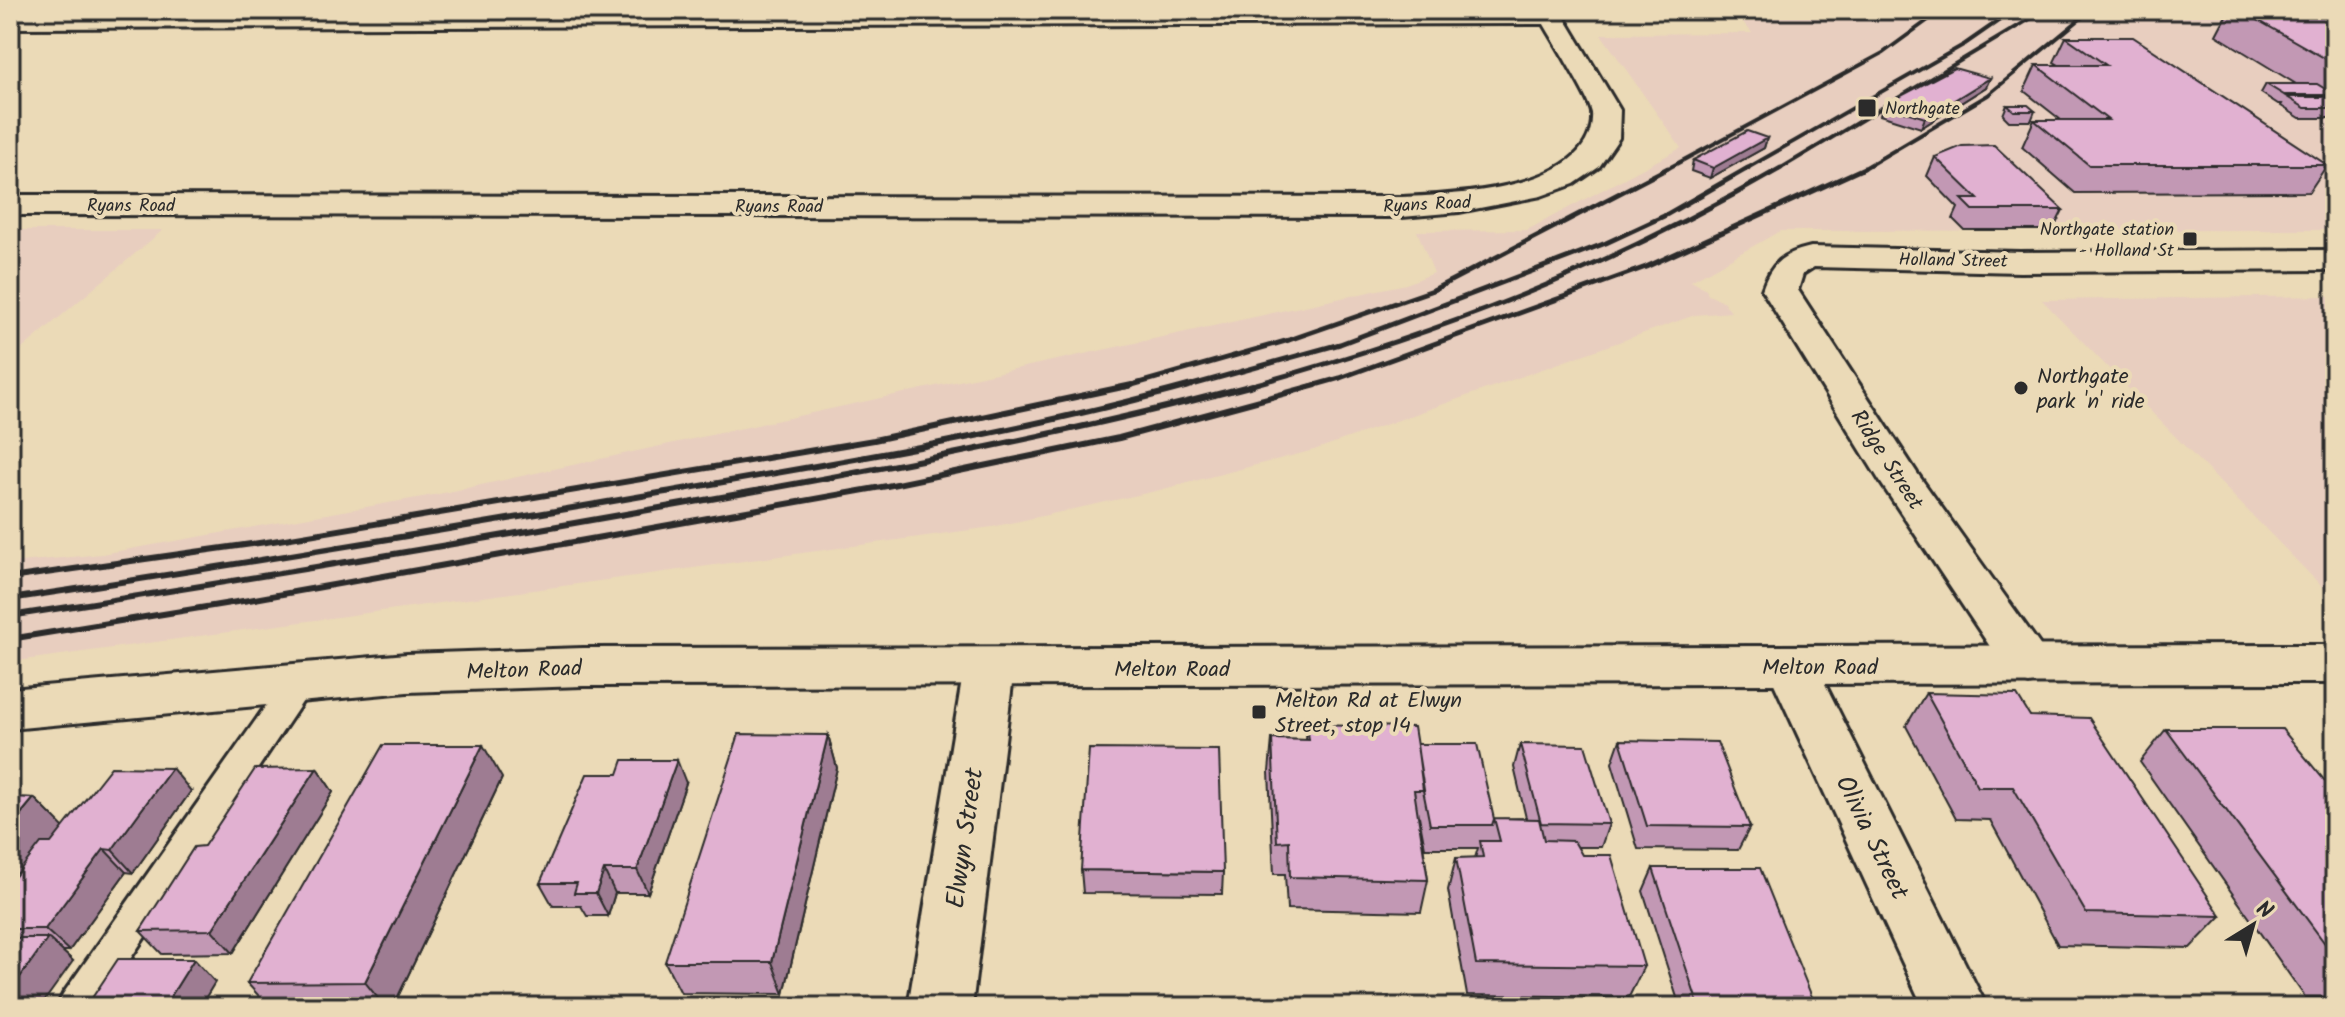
<svg xmlns="http://www.w3.org/2000/svg" width="2345" height="1017" font-family="Kalam,sans-serif">
<rect width="100%" height="100%" fill="#ebdab7"/>
<filter id="ink" filterUnits="userSpaceOnUse"><feTurbulence type="fractalNoise" baseFrequency=".0125" numOctaves="2"/><feDisplacementMap in="SourceGraphic" scale="16" xChannelSelector="R" yChannelSelector="G"/><feConvolveMatrix kernelMatrix="1 2 1 2 8 2 1 2 1" color-interpolation-filters="sRGB"/></filter>
<g filter="url(#ink)">
<path fill="#e8cebf" d="M1733 10 2335 12V230L1780 231 1691 281 1706 289 1708 295 1723 301 1731 312 1695 315 1314 450 1156 491 992 527 10 662V563L102 554 439 494 1406 284 1434 273 1417 231 1527 230 1681 148 1601 34 1752 33Z
M10 230H163L10 359Z
M2335 296V600L2042 300Z"/>
<g fill="none" stroke-linecap="round" stroke-linejoin="round">
<defs>
<path id="lane" d="M300 670 311 673 315 681 311 689 98 1007H57L63 994 289 673Z"/>
<path id="street" d="M1553 12 1562 14 1565 19 1562 24 10 28V14Z
M1811 247 2020 252 2335 250V270L2020 272 1814 267 1803 274 1798 290 1917 473 2054 665 2047 678 2029 684 2011 678 1881 483 1762 290C1771 263 1784 253 1811 247Z
M1791 647 1809 653 1816 666 1987 1007H1923L1766 666 1773 653Z
M989 649 1007 655 1014 668 972 1007H908L964 668 971 655Z"/>
<path id="secondary" d="M1536 10H1560L1620 110 1619 138 1599 167 1574 184 1541 196 1459 212 1402 217 10 215V195L1402 197C1455 195 1597 189 1592 113 1591 100 1545 27 1536 10Z
M2335 645V683L583 686 407 692 10 729V689L407 654 583 648Z"/>
</defs>
<use href="#lane" stroke="#2b2b2b" stroke-width="6"/>
<use href="#street" stroke="#2b2b2b" stroke-width="6"/>
<use href="#secondary" stroke="#2b2b2b" stroke-width="6"/>
<use href="#lane" fill="#ebdab7" fill-rule="evenodd"/>
<use href="#street" fill="#ebdab7" fill-rule="evenodd"/>
<use href="#secondary" fill="#ebdab7" fill-rule="evenodd"/>
<path stroke="#2b2b2b" stroke-width="4" d="M1665 170 1883 53 1942 10
M1744 170 1965 44 2014 10
M1778 170 2045 10
M1861 170 1988 95 2091 10"/>
<path stroke="#2b2b2b" stroke-width="5" d="M1125 387 1289 340 1433 290 1668 168
M1185 387 1340 344 1606 243 1664 216 1748 168
M1245 387C1440 334 1607 269 1781 168
M1308 387 1340 378 1646 267 1864 168"/>
<path stroke="#2b2b2b" stroke-width="6" d="M10 578 273 541 874 440 1132 385
M10 599C223 567 435 532 648 495 830 464 1013 434 1192 385
M10 616C219 584 428 549 637 512 843 476 1050 439 1253 385
M10 639 249 600 887 486 1119 438 1316 385"/>
</g>
<path fill="#c298b4" stroke="#2b2b2b" stroke-width="2" d="M2229 10H2335V118H2300L2281 106 2282 104H2278L2261 93 2266 84H2296L2216 35Z
M2066 37 2327 165 2309 192 2075 193 2022 147 2034 120H2061L2024 91 2036 65H2059L2054 62Z
M1990 78 1986 87 1921 128 1880 115 1884 105Z
M2007 105 2035 111 2031 121H2009L2003 115Z
M1767 138 1764 148 1710 178 1691 171 1693 160Z
M1935 157 2063 210 2053 230H1964L1953 219 1958 208 1927 176Z
M1926 693 2030 716 2221 916 2190 948 2058 945 1990 820 1956 819 1906 726Z
M1307 725 1417 744 1494 819 1526 818 1514 767 1520 744 1609 824 1601 847H1577L1644 966 1629 997 1467 995 1448 890 1456 858H1475L1478 848H1425L1419 816 1428 880 1421 912 1287 909 1285 874H1274L1269 772 1272 739 1306 740Z
M2166 729 2335 793V997H2305L2140 762Z
M828 735 837 768 784 994 681 993 665 962Z
M1620 740 1750 827 1738 850 1638 849 1612 763Z
M317 768 333 792 233 953 162 954 140 931 204 846Z
M502 778 393 1007H269L247 983Z
M686 783 648 893H615L608 916H587L581 906H553L540 883Z
M191 791 133 873 126 872 69 951H62L73 961 10 1007V797L34 798 63 828Z
M1653 868 1816 1007H1680L1643 891Z
M1081 870 1223 872 1222 894 1083 893Z"/>
<path fill="#9e7c92" stroke="#2b2b2b" stroke-width="2" d="M1990 78 1986 87 1921 128 1925 118Z
M1767 138 1764 148 1710 178 1713 168Z
M828 735 837 768 784 994 772 962Z
M483 745 502 778 393 1007H385L365 982Z
M677 760 686 783 648 893 637 870Z
M172 768 191 791 133 873 112 850Z
M317 768 333 792 233 953 212 930Z
M34 798 66 830 10 900V827Z
M104 849 126 872 69 951 45 929Z
M604 870 615 893 608 916 596 893Z
M48 938 73 961 40 1007H10V991Z
M194 959 215 982 200 1007H164Z"/>
<path fill="#e1b1d1" stroke="#2b2b2b" stroke-width="2" d="M2240 10H2335V64Z
M2066 37H2133L2327 165H2089L2034 120H2108L2036 65H2106Z
M1954 68 1990 78 1925 118 1884 105Z
M2266 84H2317L2335 95H2284Z
M2287 97H2335V108H2305Z
M2007 105H2028L2035 111H2014Z
M1747 131 1767 138 1713 168 1693 160Z
M1994 145 2063 210H1973L1962 199H1978L1935 157 1962 146Z
M1926 693 2017 695 2030 716 2089 718 2221 916 2086 913 2013 787H1978Z
M1307 725 1414 727 1424 790H1414L1428 880 1290 877 1289 841 1277 842 1272 739 1309 740Z
M2166 729H2282L2335 793V957Z
M739 734 828 735 772 962H665Z
M1620 740 1717 742 1750 827 1647 826Z
M1417 744H1477L1494 819 1492 825H1430L1423 790Z
M1520 744 1585 745 1609 824 1541 823Z
M383 745H483L365 982 247 983Z
M1089 749 1219 750 1223 872 1081 870Z
M623 760H677L637 870H604L596 893H574L577 883H540L587 774H618Z
M111 767 172 768 112 850 104 849 45 929H10V883L41 843H51Z
M317 768 212 930 140 931 194 847 204 846 255 769Z
M10 797 34 798 10 827Z
M1494 818 1539 819 1544 840 1574 841 1582 855H1611L1644 966 1476 964 1456 858 1483 857 1480 841H1500Z
M1653 868H1760L1816 1007H1699Z
M10 938H48L10 991Z
M118 959H194L164 1007H86Z"/>
</g>
<g fill="#2b2b2b" stroke="#ebdab7" stroke-width="3">
<rect x="1857" y="98" width="20" height="20" rx="4"/>
<rect x="2182" y="231" width="16" height="16" rx="4"/>
<circle cx="2021" cy="388" r="8"/>
<rect x="1251" y="704" width="16" height="16" rx="4"/>
</g>
<g text-anchor="middle" stroke-width="8" stroke-linejoin="round" paint-order="stroke">
<g font-size="18" fill="#2b2b2b" stroke="#ebdab7" text-anchor="start">
<text x="1885" y="114">Northgate</text>
<text x="2174" y="235" text-anchor="end">Northgate station<tspan x="2174" dy="21">- Holland St</tspan></text>
</g>
<g font-size="18" fill="#2b2b2b" stroke="#ebdab7">
<text transform="translate(1427 204) rotate(-3)" y="6">Ryans Road</text>
<text x="131" y="211">Ryans Road</text>
<text x="779" y="212">Ryans Road</text>
<text transform="translate(1953 260) rotate(1)" y="6">Holland Street</text>
</g>
<g font-size="22" fill="#2b2b2b" stroke="#ebdab7" text-anchor="start">
<text x="2037" y="383">Northgate<tspan x="2037" dy="25">park 'n' ride</tspan></text>
<text x="1275" y="707">Melton Rd at Elwyn<tspan x="1275" dy="25">Street, stop 14</tspan></text>
</g>
<g font-size="22" fill="#2b2b2b" stroke="#ebdab7">
<text transform="translate(1888 459) rotate(57)" y="8">Ridge Street</text>
<text x="1820" y="674">Melton Road</text>
<text x="1172" y="676">Melton Road</text>
<text transform="translate(524 669) rotate(-2)" y="8">Melton Road</text>
</g>
<g font-size="26" fill="#2b2b2b" stroke="#ebdab7">
<text transform="translate(1873 837) rotate(64)" y="9">Olivia Street</text>
<text transform="translate(964 838) rotate(-82)" y="9">Elwyn Street</text>
</g>
</g>
<rect width="2345" height="1017" fill="none" stroke="#ebdab7" stroke-width="40"/>
<rect x="20" y="20" width="2305" height="977" fill="none" stroke="#2b2b2b" stroke-width="3" filter="url(#ink)"/>
<g transform="translate(2253 925) rotate(37)" stroke="#ebdab7" stroke-width="6" paint-order="stroke">
<path d="M0-6L14 30L0 20L-14 30Z" fill="#2b2b2b"/>
<text y="-12" font-size="22" font-weight="bold" text-anchor="middle" fill="#2b2b2b">N</text>
</g>
</svg>
